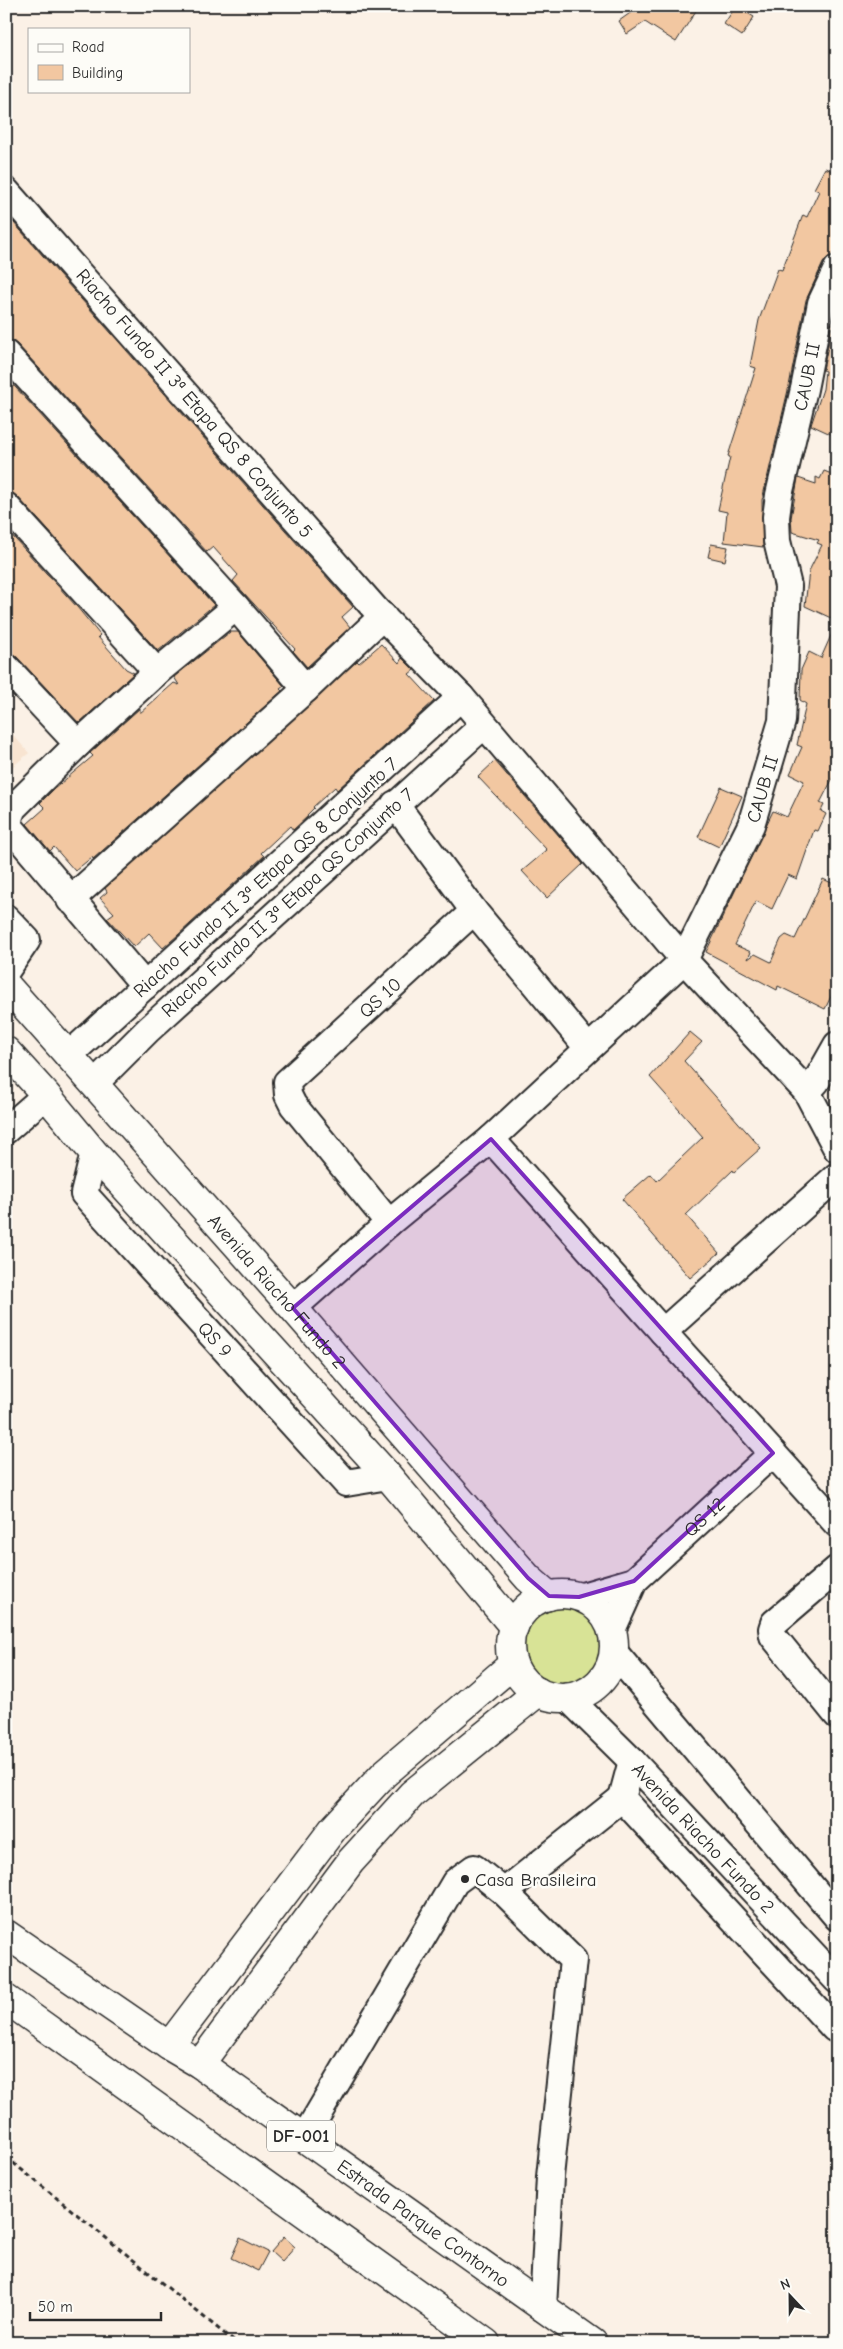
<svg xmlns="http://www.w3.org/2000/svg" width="843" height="2349" font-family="'Comic Neue',sans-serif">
<rect width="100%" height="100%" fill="#fbf1e6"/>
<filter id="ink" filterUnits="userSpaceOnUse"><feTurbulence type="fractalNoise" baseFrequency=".02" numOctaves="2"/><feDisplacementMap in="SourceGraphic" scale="10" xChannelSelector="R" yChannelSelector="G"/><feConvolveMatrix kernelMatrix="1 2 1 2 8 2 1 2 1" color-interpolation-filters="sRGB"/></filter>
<g filter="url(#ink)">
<path fill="#f8e4d1" d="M6 727 29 753 6 772Z"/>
<path fill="#d8e396" stroke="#828760" d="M523 1645a39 39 0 1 1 78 0a39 39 0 1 1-78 0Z"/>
<path fill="#f2c7a1" stroke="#2b2b2b" d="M640 6H699L676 42 645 22 627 34 619 21Z
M736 6 754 17 742 36 724 24Z
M825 168 837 173V249L834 255 828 257 823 263 806 300 789 386 762 500 763 547 724 542 727 512 718 510 730 457 728 456 756 368 750 366 759 320 778 269 782 270 803 215 807 217 819 191 814 189Z
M6 214 353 607 342 617 350 627 307 667 293 651 295 649 233 581 238 575 213 547 207 552 17 344 6 339Z
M833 321 837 322V437L811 425 823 389 825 371 823 370Z
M6 377 214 605 158 651 17 496 6 491Z
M824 471 837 476V607L831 618 805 606 809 571 822 545 817 543 819 540 792 532 791 518 798 478 816 484V477L820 479Z
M6 529 77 607 100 635 98 637 126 669 134 673 79 723 17 657 6 652Z
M711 544 728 547 725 561 708 557Z
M837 622V770L820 803 824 805 821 811 826 814 818 831 814 830 797 879 788 875 772 909 756 901 735 945 751 952 748 959 755 954 771 962 781 939 786 935 795 939 823 879 836 885 831 895 837 898V984L825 1009 778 986 777 990 706 952 773 811 787 817 804 781 790 774 802 747 797 745 806 704 800 700 801 670 809 652 821 658Z
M230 632H238L284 686 280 689 282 691 93 859 92 857 75 871 54 847 50 851 27 824 45 808 40 803 54 789 93 756 90 753 140 708V713L174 683 179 685 174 677Z
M381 644 399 663 402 658 414 670 409 674 434 701 337 790 335 787 313 807 314 808 307 815 308 816 293 830 290 826 261 853 264 856 178 935 163 948 149 933 134 947 107 918 114 913 100 898 107 892 105 888 357 661 359 663Z
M495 761 583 864 547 898 522 871 547 850 478 777Z
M721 787 742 796 719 847 698 837Z
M690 1032 702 1042 684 1061 761 1148 734 1172 733 1170 686 1215 719 1253 690 1278 622 1199 651 1174 657 1181 703 1137 650 1077Z
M284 2237 295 2247 282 2262 271 2252Z
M240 2238 268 2252 258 2271 231 2258Z"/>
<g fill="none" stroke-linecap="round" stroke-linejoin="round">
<defs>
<g id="minor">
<path d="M6 191 378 612 461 697 684 960 807 1092 837 1149"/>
<path d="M6 354 236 607 306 689"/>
<path d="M6 506 157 672"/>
<path d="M6 667 78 744"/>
<path d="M395 804 474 911 588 1048"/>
<path d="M70 900 306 689 383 616"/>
<path d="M6 918 27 940 6 971"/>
<path d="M145 986 10 827 9 818 13 808 78 744 157 672 236 607"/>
<path d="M68 1056 461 697"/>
<path d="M94 1084 148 1030 484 725"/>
<path d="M807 1092 816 1082 837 1045"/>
<path d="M6 1130 46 1095"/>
<path d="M491 1139 663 1332 837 1176"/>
<path id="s1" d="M94 1153 84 1194 346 1483 388 1476"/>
<path id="s2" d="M389 1223 293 1105 288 1095 287 1082 474 911"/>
<path id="s3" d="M293 1308 389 1223 491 1139 684 960 751 825 782 721 788 586 777 541 776 517 779 495 804 389 821 303 837 269"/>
<path d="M663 1332 837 1524"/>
<path d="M837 1569 774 1623 772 1629 773 1636 837 1715"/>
<path id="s4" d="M634 1581 773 1453"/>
<path d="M579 1597 634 1581 612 1630"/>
<path d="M614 1652 837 1917"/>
<path id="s5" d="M567 1697 632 1761 837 1980"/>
<path d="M632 1761 622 1798 834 2028 837 2027"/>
<path d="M504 1892 622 1798"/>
<path d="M304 2138 455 1882 474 1868 504 1892 573 1960 550 2177 543 2308"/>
</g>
<g id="major">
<path id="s6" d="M6 985 293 1308 528 1578 549 1596"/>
<path d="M6 1051 46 1095 94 1153 388 1476 514 1627"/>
<circle cx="562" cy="1646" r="52"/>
<path d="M169 2046 333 1829 384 1774 513 1664"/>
<path d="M200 2064 351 1861 412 1794 538 1692"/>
</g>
<g id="highway">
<path id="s7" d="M6 1934 169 2046 200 2064 593 2343"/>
<path d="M6 1999 486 2343"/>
</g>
</defs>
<use href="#minor" stroke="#2b2b2b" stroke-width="30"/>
<use href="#major" stroke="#2b2b2b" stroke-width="31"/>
<use href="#highway" stroke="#2b2b2b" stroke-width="31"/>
<path stroke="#2b2b2b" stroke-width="3" stroke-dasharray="5 4" stroke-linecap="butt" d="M6 2157 236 2343"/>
<use href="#minor" stroke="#fdfcf7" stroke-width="26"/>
<use href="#major" stroke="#fdfcf7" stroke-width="28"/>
<use href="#highway" stroke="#fdfcf7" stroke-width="28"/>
</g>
</g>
<path fill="#7b2cbf" fill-opacity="0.2" stroke="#7b2cbf" stroke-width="4" stroke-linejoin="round" d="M491 1139 773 1453 634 1581 579 1597 549 1596 528 1578 293 1308Z"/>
<circle fill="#2b2b2b" stroke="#fdfcf7" stroke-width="2" cx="465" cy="1879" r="5"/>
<g text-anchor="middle" stroke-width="5" stroke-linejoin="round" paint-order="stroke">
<rect fill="#fdfcf7" stroke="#6a6a68" stroke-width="1" x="267" y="2120.5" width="68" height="31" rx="4"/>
<g font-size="18" font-weight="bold" fill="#2b2b2b">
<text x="301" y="2142">DF-001</text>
</g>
<g font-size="19" fill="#2b2b2b" stroke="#fdfcf7">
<text dy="7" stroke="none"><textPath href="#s3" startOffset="1132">CAUB II</textPath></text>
<text transform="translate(195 403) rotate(49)" y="7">Riacho Fundo II 3ª Etapa QS 8 Conjunto 5</text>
<text dy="7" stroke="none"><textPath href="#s3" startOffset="712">CAUB II</textPath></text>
<text transform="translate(265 877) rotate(-42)" y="7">Riacho Fundo II 3ª Etapa QS 8 Conjunto 7</text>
<text transform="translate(287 902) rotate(-42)" y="7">Riacho Fundo II 3ª Etapa QS Conjunto 7</text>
<text dy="7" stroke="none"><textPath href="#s2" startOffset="302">QS 10</textPath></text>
<text dy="7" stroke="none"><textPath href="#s6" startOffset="409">Avenida Riacho Fundo 2</textPath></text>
<text dy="7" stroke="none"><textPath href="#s1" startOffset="238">QS 9</textPath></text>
<text dy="7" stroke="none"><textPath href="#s4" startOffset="95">QS 12</textPath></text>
<text dy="7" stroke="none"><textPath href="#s5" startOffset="196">Avenida Riacho Fundo 2</textPath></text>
<text dy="7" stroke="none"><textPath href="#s7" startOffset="508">Estrada Parque Contorno</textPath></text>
</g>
<g font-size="19" fill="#2b2b2b" stroke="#fdfcf7" text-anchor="start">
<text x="475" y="1886">Casa Brasileira</text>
</g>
</g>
<rect width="843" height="2349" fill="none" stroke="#fdfcf7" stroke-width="25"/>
<rect x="12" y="12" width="818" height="2324" fill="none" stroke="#2b2b2b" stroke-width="2" filter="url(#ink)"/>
<rect x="28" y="28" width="162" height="65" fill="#fdfcf7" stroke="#a9a8a5"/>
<rect x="38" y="44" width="25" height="8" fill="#fdfcf7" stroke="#a9a8a5"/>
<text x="72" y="52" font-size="15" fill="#2b2b2b">Road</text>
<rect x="38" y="65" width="25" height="15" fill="#f2c7a1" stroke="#a9a8a5"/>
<text x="72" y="78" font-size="15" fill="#2b2b2b">Building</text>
<g transform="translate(790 2296) rotate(338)" stroke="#fdfcf7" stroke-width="4" paint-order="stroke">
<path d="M0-4L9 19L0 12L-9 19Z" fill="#2b2b2b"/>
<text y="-8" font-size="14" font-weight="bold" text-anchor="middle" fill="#2b2b2b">N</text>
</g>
<path d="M30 2312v8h131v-8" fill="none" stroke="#2b2b2b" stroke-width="2.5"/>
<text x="38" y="2312" font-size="15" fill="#2b2b2b" stroke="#fdfcf7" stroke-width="4" paint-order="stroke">50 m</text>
</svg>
